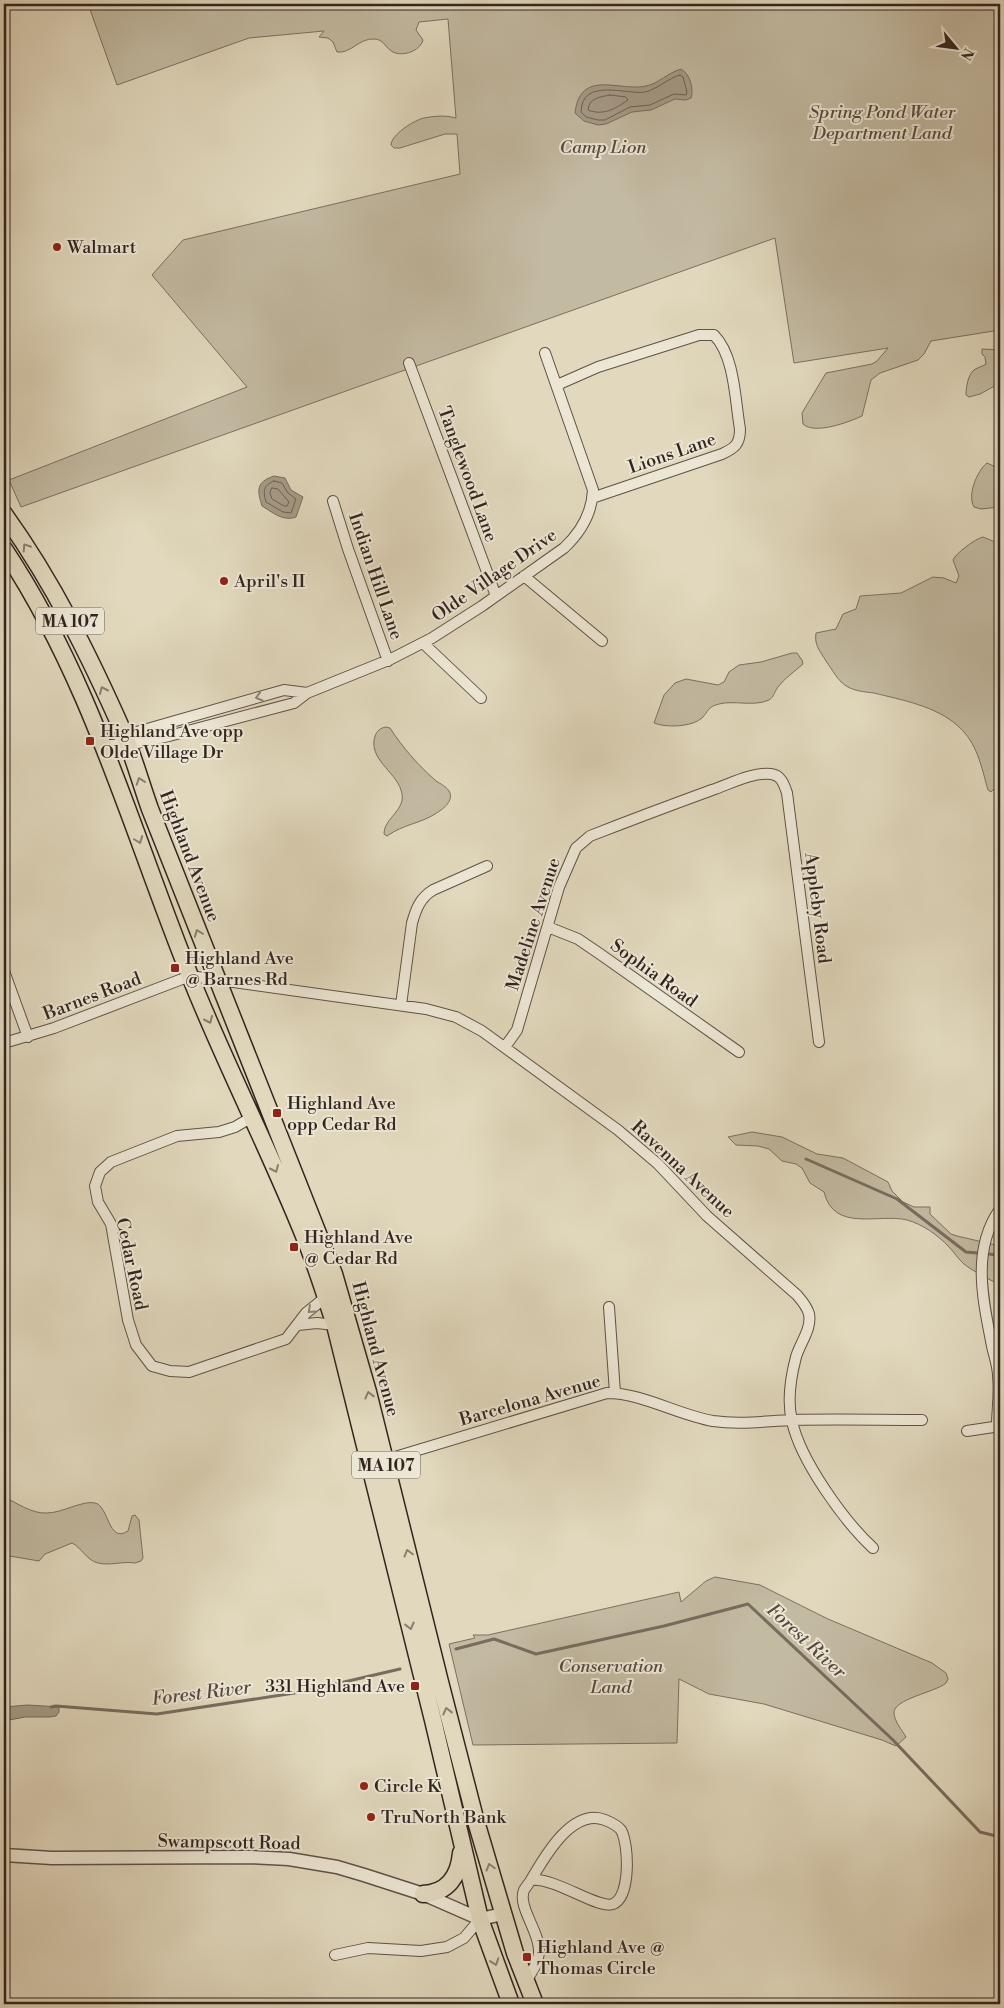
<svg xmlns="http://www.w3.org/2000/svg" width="1004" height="2008" font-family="'Libre Bodoni',serif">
<rect width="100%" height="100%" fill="#e1d8bd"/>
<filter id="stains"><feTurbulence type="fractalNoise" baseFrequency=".004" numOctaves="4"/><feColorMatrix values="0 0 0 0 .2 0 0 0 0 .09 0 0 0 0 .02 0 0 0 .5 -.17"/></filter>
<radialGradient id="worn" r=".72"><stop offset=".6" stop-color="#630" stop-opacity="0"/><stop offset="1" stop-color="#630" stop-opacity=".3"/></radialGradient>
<path fill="#c3baa2" stroke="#7a7061" d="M88 4H1000V330L931 341 924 354 918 360 880 373 871 380 862 416C849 422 815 435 803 424L802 413 826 373 872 364 877 361 888 348 794 363 775 238 21 507 9 480 247 387 152 275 183 240 460 174 457 134H445L400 148H394L391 145C391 135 414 120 424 118 435 116 445 115 456 118L448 19 419 22 416 30 423 40C420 51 403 57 393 52 385 48 384 39 374 39 359 38 351 54 337 52L333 42 328 38 319 37 324 31 249 38 117 85Z
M982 349 1000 350V383L980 394 969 397 966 395C966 387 968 375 974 370 978 367 982 367 986 364L985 357 982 354Z
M987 463 1000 469V507L981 509 974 507C967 495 977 471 987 463Z
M983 537 1000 544V746C993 755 997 775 996 787L991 792 988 790C981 766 978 744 958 726 936 706 902 700 874 693 865 692 855 691 848 687 838 682 832 669 826 661 820 651 814 645 816 633L836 629 843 614 856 609 860 596 901 593 933 577 944 578 956 583 959 576 953 560C956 553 975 539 983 537Z
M792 653H797L802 660 803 664C795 671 784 679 778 687 774 692 774 697 769 700 754 707 734 700 719 704 707 707 709 711 702 718 692 727 666 728 654 723L664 695 675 683 686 679 718 685 724 682 729 672 739 665 761 662Z
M386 727 390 728C403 748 418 765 435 780 440 784 448 787 450 793 453 802 442 810 435 814 419 824 404 824 387 836L384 834C384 817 408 810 401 790 395 771 368 759 375 736 377 731 380 728 386 727Z
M752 1132 782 1137 817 1154 843 1158 888 1182 892 1191 903 1202 914 1207H930V1214L951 1234 957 1236 1000 1246V1285C989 1279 974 1272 964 1264 958 1259 954 1252 949 1247 938 1235 922 1224 907 1220 879 1213 834 1233 824 1192L810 1183 802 1168 796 1164 782 1161 769 1149 758 1146 736 1145 728 1137Z
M4 1497C17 1503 32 1514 47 1513 62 1513 83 1500 95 1503 109 1506 108 1544 128 1531L132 1516 135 1515 139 1520 143 1558 141 1561 135 1563C122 1561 110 1566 98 1563 86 1560 82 1548 72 1543L45 1554 39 1561 4 1555Z
M715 1577 760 1585 828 1619 932 1663 946 1673 948 1679 946 1683C936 1692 893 1699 894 1713 894 1721 902 1730 906 1737L896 1746 882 1740 764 1704 709 1694 679 1679 677 1743 473 1745 449 1644 475 1638 473 1635H488L679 1592 681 1602 706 1581Z"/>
<path fill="#a69b88" stroke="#786c5e" d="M681 69C690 74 694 89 691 98L686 100 675 99 651 110 632 112 606 124 598 125 584 121 575 113C580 68 620 92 646 86 658 84 667 73 681 69Z
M274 476 285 478 291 490 303 497 296 517C283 522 272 512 262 506 257 490 256 482 274 476Z
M28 1705 59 1707V1712L56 1716 50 1717H25L4 1721V1707Z"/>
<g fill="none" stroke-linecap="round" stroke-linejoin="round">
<path stroke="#6c6054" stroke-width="1" d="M680 75 683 77 687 92 686 95 674 94 650 105 630 107 605 120H598L586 117 581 112C582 77 626 95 645 92 658 89 668 78 680 75Z
M610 95 626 97 628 100C615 109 603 116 588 110 589 98 600 97 610 95Z
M274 481 282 483 288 493 296 499 291 513 283 512 266 502C263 492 263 485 274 481Z
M272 488 278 489 289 502 287 506H284L272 499 270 493Z"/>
<path stroke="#786c5e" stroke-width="3" d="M806 1159 897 1199 966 1252 1000 1255
M456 1649 494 1639 536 1654 664 1626 748 1604 893 1740 980 1832 1000 1837
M51 1707 56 1706 157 1714 301 1692 400 1669"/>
<defs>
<path id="minor" d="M409 363 496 596
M557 385 598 367 699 335H714C735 356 735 401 740 429 740 444 735 448 722 454L592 498
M333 501 348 549 388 661
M524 576 602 641
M423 643 481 698
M119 737 284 690 307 693
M103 745H128L169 736 294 703 307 693 391 659 432 638 482 606 564 548C581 532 592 514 593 490L545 353
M548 927 578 939 600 954 739 1052
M4 971 28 1037
M401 1005 412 923C416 909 420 898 433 890L487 866
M4 1043 54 1028 190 976 426 1009 456 1017 482 1031 618 1130 658 1164 707 1216 797 1295C801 1300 807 1306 809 1314 812 1329 800 1343 796 1357 791 1376 787 1401 792 1421 800 1460 844 1521 873 1548
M505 1047 517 1030 559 887 576 848 590 836C631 820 671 805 712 790 730 784 752 772 771 774 781 775 784 784 787 793L819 1042
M252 1117 235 1127 219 1132 177 1136 111 1162 100 1172 95 1186 98 1202 111 1224 128 1320 136 1345 152 1366 170 1371 189 1372 286 1339 306 1313 326 1297
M609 1307 615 1393
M298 1325 317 1323 335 1325
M997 1426C997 1410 1000 1393 998 1376 998 1366 994 1356 992 1346 983 1300 971 1250 1000 1209
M967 1431 1000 1426
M385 1460 607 1393C642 1393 678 1415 713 1421 740 1425 766 1421 793 1420 836 1419 879 1420 922 1420
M335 1955 368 1948 421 1951 447 1947 464 1938 480 1919
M526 1981C531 1973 538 1964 539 1953 541 1933 517 1907 524 1890 526 1887 529 1883 531 1880 555 1877 599 1910 613 1904 631 1897 629 1844 621 1830 617 1825 610 1822 605 1820 572 1807 544 1858 531 1880"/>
<path id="tertiary" d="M4 1855 52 1858 249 1857 289 1859 337 1867 364 1875 423 1894 480 1919 503 1914"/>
<path id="primary" d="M4 514C53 582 90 657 124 734 134 758 141 784 150 809L334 1274 368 1392 440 1682 475 1818 515 1953 535 2004
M4 549C91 679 132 832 190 976 225 1064 269 1149 304 1236 316 1265 325 1295 335 1325L433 1720 480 1919 511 2004
M423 1894C448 1893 459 1876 461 1853"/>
</defs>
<use href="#minor" stroke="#5e5247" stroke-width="12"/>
<use href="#tertiary" stroke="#5e5247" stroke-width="15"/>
<use href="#primary" stroke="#322520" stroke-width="19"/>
<use href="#minor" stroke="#ece6d4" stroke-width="10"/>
<use href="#tertiary" stroke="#ece6d4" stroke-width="12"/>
<use href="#primary" stroke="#e1d8bd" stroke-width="16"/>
</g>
<defs><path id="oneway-chevron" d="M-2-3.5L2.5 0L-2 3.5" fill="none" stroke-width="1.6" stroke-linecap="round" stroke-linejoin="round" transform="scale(1.25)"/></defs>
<g stroke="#8a7e6e">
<use href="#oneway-chevron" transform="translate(26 547) rotate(-123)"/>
<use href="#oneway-chevron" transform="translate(103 690) rotate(-114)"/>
<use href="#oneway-chevron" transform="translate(140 781) rotate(-109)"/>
<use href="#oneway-chevron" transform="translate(139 840) rotate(69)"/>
<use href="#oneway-chevron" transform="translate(198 933) rotate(-111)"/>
<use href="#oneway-chevron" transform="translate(209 1020) rotate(66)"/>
<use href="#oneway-chevron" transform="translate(275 1169) rotate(66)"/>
<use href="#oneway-chevron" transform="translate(369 1395) rotate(-104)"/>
<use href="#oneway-chevron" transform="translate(408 1553) rotate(-105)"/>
<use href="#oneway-chevron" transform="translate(410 1626) rotate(76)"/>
<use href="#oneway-chevron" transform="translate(447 1711) rotate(-104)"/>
<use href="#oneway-chevron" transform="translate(490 1867) rotate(-106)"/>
<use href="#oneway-chevron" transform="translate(495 1962) rotate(71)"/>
</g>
<g stroke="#8f867a">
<use href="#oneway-chevron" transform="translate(259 697) rotate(164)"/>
<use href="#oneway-chevron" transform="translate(311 1310) rotate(138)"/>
</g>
<g fill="#8f2418" stroke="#ece6d4" stroke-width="2">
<circle cx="57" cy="247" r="5"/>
<circle cx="224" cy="581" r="5"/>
<rect x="85" y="736" width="10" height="10" rx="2.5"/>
<rect x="170" y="963" width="10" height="10" rx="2.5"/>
<rect x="272" y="1108" width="10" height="10" rx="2.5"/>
<rect x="289" y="1242" width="10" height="10" rx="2.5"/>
<rect x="410" y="1681" width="10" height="10" rx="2.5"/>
<circle cx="364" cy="1786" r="5"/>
<circle cx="371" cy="1817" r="5"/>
<rect x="522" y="1952" width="10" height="10" rx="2.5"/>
</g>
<g text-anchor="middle" stroke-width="4" stroke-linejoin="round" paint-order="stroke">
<g fill="#ece6d4" stroke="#6a5f56" stroke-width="1">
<rect x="36" y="607.5" width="68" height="27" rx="4"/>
<rect x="352" y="1451.5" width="68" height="27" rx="4"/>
</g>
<g font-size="16" font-weight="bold" fill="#322520">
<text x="70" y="627">MA 107</text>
<text x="386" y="1471">MA 107</text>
</g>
<g font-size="18" font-style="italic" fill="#564a40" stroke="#ece6d4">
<text x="882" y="118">Spring Pond Water<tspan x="882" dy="21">Department Land</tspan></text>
<text x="603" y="153">Camp Lion</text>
<text x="611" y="1672">Conservation<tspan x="611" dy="21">Land</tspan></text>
</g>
<g font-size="18" fill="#322520" stroke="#ece6d4" text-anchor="start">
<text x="67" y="253">Walmart</text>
<text x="234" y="587">April's II</text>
<text x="100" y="737">Highland Ave opp<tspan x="100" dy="21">Olde Village Dr</tspan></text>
<text x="185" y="964">Highland Ave<tspan x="185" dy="21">@ Barnes Rd</tspan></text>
<text x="287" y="1109">Highland Ave<tspan x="287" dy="21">opp Cedar Rd</tspan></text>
<text x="304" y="1243">Highland Ave<tspan x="304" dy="21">@ Cedar Rd</tspan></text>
<text x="405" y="1692" text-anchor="end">331 Highland Ave</text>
<text x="374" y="1792">Circle K</text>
<text x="381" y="1823">TruNorth Bank</text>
<text x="537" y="1953">Highland Ave @<tspan x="537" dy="21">Thomas Circle</tspan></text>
</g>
<g font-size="18" fill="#322520" stroke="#ece6d4">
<text transform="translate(672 453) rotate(-19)" y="6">Lions Lane</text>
<text transform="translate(468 474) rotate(70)" y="6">Tanglewood Lane</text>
<text transform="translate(494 575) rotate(-35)" y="6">Olde Village Drive</text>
<text transform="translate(376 576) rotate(71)" y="6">Indian Hill Lane</text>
<text transform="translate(190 856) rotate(69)" y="6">Highland Avenue</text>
<text transform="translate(818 908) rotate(83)" y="6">Appleby Road</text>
<text transform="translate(533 924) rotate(-72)" y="6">Madeline Avenue</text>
<text transform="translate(654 973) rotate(36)" y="6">Sophia Road</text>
<text transform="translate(92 996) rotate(-21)" y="6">Barnes Road</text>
<text transform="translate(683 1169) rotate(43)" y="6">Ravenna Avenue</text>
<text transform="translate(132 1264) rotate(78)" y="6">Cedar Road</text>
<text transform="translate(376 1349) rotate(75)" y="6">Highland Avenue</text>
<text transform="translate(530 1400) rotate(-16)" y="6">Barcelona Avenue</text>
<text transform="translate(229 1842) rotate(1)" y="6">Swampscott Road</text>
</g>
<g font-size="19" font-style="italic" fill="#55483f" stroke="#ece6d4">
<text transform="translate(807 1640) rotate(43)" y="7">Forest River</text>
<text transform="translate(201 1692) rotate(-7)" y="7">Forest River</text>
</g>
</g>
<rect width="1004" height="2008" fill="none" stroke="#e1d8bd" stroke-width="20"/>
<rect x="5" y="5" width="994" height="1998" fill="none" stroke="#322520" stroke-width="2.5"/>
<rect x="10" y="10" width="984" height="1988" fill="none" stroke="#322520"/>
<g transform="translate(956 48) rotate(119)" stroke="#ece6d4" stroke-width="4" paint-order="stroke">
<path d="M0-4L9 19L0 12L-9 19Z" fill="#322520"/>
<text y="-8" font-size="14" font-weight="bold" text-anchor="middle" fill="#322520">N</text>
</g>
<rect width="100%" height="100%" filter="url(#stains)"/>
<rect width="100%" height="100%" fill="url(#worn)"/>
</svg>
